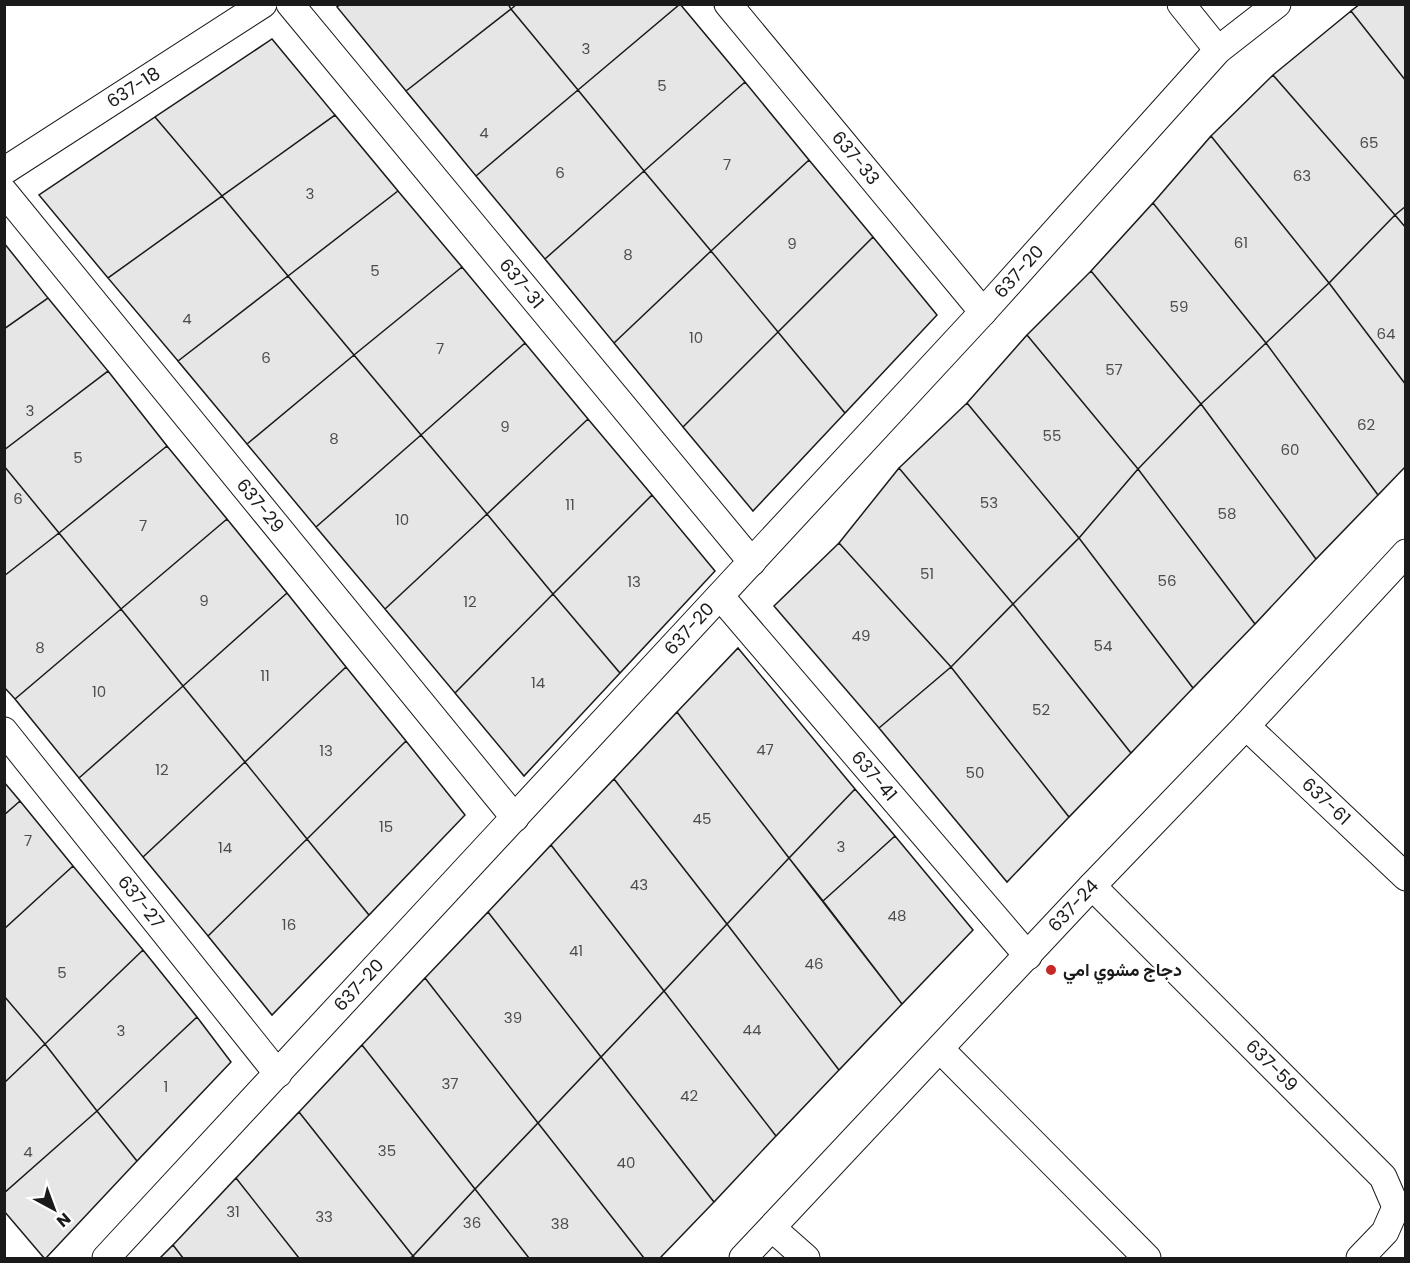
<svg xmlns="http://www.w3.org/2000/svg" width="1410" height="1263" font-family="Poppins,Vazirmatn,sans-serif">
<rect width="100%" height="100%" fill="#fff"/>
<path fill="#e6e6e6" stroke="#1a1a1a" stroke-width="1.5" d="M341 4H508L511 9 406 91 337 7Z
M517 4H680L578 90 511 9Z
M680 4 745 82 644 171 578 90Z
M1360 4H1406V81L1351 11Z
M511 9 578 90 476 176 406 91Z
M1351 11 1406 81V206L1395 215 1273 75Z
M272 39 335 115 222 196 155 117Z
M1273 75 1395 215 1329 283 1211 136Z
M745 82 809 160 711 251 644 171Z
M578 90 644 171 545 259 476 176Z
M335 115 398 191 288 276 222 196Z
M155 117 222 196 108 278 39 195Z
M1211 136 1329 283 1266 343 1153 203Z
M809 160 873 237 778 332 711 251Z
M644 171 711 251 614 343 545 259Z
M398 191 462 267 354 355 288 276Z
M222 196 288 276 178 361 108 278Z
M1153 203 1266 343 1201 404 1091 271Z
M1406 206V228L1395 215Z
M1395 215 1406 228V385L1329 283Z
M873 237 937 315 845 413 778 332Z
M4 243 48 298 4 329Z
M711 251 778 332 683 427 614 343Z
M462 267 525 343 421 435 354 355Z
M1091 271 1201 404 1138 469 1027 335Z
M288 276 354 355 247 444 178 361Z
M1329 283 1406 385V466L1378 495 1266 343Z
M48 298 108 371 4 450V329Z
M778 332 845 413 753 511 683 427Z
M1027 335 1138 469 1079 538 967 403Z
M525 343 588 419 487 514 421 435Z
M1266 343 1378 495 1316 559 1201 404Z
M354 355 421 435 316 527 247 444Z
M108 371 167 446 59 533 4 466V450Z
M967 403 1079 538 1013 604 899 468Z
M1201 404 1316 559 1255 624 1138 469Z
M588 419 652 495 553 594 487 514Z
M421 435 487 514 385 609 316 527Z
M167 446 227 519 121 609 59 533Z
M4 466 59 533 4 576Z
M899 468 1013 604 951 667 839 543Z
M1138 469 1255 624 1193 688 1079 538Z
M652 495 715 571 620 673 553 594Z
M487 514 553 594 455 693 385 609Z
M227 519 287 593 183 686 121 609Z
M59 533 121 609 15 699 4 687V576Z
M1079 538 1193 688 1131 753 1013 604Z
M839 543 951 667 879 728 774 606Z
M287 593 346 667 245 762 183 686Z
M553 594 620 673 524 776 455 693Z
M1013 604 1131 753 1069 817 951 667Z
M121 609 183 686 79 778 15 699Z
M738 648 855 789 789 858 677 712Z
M346 667 406 741 307 839 245 762Z
M951 667 1069 817 1007 882 879 728Z
M183 686 245 762 143 857 79 778Z
M677 712 789 858 727 924 614 779Z
M406 741 465 815 369 915 307 839Z
M245 762 307 839 208 936 143 857Z
M614 779 727 924 664 991 551 845Z
M4 782 20 801 4 815Z
M855 789 895 836 823 901 789 858Z
M20 801 73 866 4 929V815Z
M895 836 973 930 902 1004 823 901Z
M307 839 369 915 272 1015 208 936Z
M551 845 664 991 601 1057 488 912Z
M789 858 902 1004 839 1070 727 924Z
M73 866 143 950 45 1044 4 996V929Z
M488 912 601 1057 538 1123 425 978Z
M727 924 839 1070 776 1136 664 991Z
M143 950 197 1017 97 1111 45 1044Z
M425 978 538 1123 475 1189 362 1045Z
M664 991 776 1136 714 1202 601 1057Z
M4 996 45 1044 4 1083Z
M197 1017 231 1062 137 1161 97 1111Z
M45 1044 97 1111 4 1193V1083Z
M362 1045 475 1189 413 1256 299 1112Z
M601 1057 714 1202 660 1258H644L538 1123Z
M97 1111 137 1161 46 1258H44L4 1211V1193Z
M299 1112 413 1256 410 1258H299L236 1178Z
M538 1123 644 1258H529L475 1189Z
M236 1178 299 1258H183L173 1245Z
M475 1189 529 1258H415L413 1256Z
M173 1245 183 1258H160Z"/>
<g fill="none" stroke-linecap="round" stroke-linejoin="round">
<defs>
<g id="street">
<path id="s1" d="M290 4 752 562"/>
<path id="s2" d="M728 4 983 312"/>
<path d="M1181 4 1218 50"/>
<path id="s3" d="M4 171 263 4"/>
<path id="s4" d="M4 192 515 818"/>
<path id="s5" d="M720 596 1028 956"/>
<path id="s6" d="M1246 726 1406 877"/>
<path id="s7" d="M4 731 278 1074"/>
<path id="s8" d="M1092 886 1383 1177 1396 1207 1385 1232 1360 1258"/>
<path d="M940 1049 1147 1258"/>
<path d="M772 1228 806 1258"/>
<path id="s9" d="M106 1258 983 312 1218 50 1277 4"/>
<path id="s10" d="M743 1258 1092 886 1246 726 1406 553"/>
</g>
</defs>
<use href="#street" stroke="#1a1a1a" stroke-width="29"/>
<use href="#street" stroke="#fff" stroke-width="27"/>
</g>
<circle fill="#c62828" stroke="#fff" stroke-width="2" cx="1051" cy="970" r="6"/>
<g text-anchor="middle" stroke-width="4.5" stroke-linejoin="round" paint-order="stroke">
<g font-size="15" fill="#4d4d4d">
<text x="586" y="54">3</text>
<text x="662" y="91">5</text>
<text x="484" y="138">4</text>
<text x="1369" y="148">65</text>
<text x="727" y="170">7</text>
<text x="560" y="178">6</text>
<text x="1302" y="181">63</text>
<text x="310" y="199">3</text>
<text x="1241" y="248">61</text>
<text x="792" y="249">9</text>
<text x="628" y="260">8</text>
<text x="375" y="276">5</text>
<text x="1179" y="312">59</text>
<text x="187" y="324">4</text>
<text x="1386" y="339">64</text>
<text x="696" y="343">10</text>
<text x="440" y="354">7</text>
<text x="266" y="363">6</text>
<text x="1114" y="375">57</text>
<text x="30" y="416">3</text>
<text x="1366" y="430">62</text>
<text x="505" y="432">9</text>
<text x="1052" y="441">55</text>
<text x="334" y="444">8</text>
<text x="1290" y="455">60</text>
<text x="78" y="463">5</text>
<text x="18" y="504">6</text>
<text x="989" y="508">53</text>
<text x="570" y="510">11</text>
<text x="1227" y="519">58</text>
<text x="402" y="525">10</text>
<text x="143" y="531">7</text>
<text x="927" y="579">51</text>
<text x="1167" y="586">56</text>
<text x="634" y="587">13</text>
<text x="204" y="606">9</text>
<text x="470" y="607">12</text>
<text x="861" y="641">49</text>
<text x="1103" y="651">54</text>
<text x="40" y="653">8</text>
<text x="265" y="681">11</text>
<text x="538" y="688">14</text>
<text x="99" y="697">10</text>
<text x="1041" y="715">52</text>
<text x="765" y="755">47</text>
<text x="326" y="756">13</text>
<text x="162" y="775">12</text>
<text x="975" y="778">50</text>
<text x="702" y="824">45</text>
<text x="386" y="832">15</text>
<text x="28" y="846">7</text>
<text x="841" y="852">3</text>
<text x="225" y="853">14</text>
<text x="639" y="890">43</text>
<text x="897" y="921">48</text>
<text x="289" y="930">16</text>
<text x="576" y="956">41</text>
<text x="814" y="969">46</text>
<text x="62" y="978">5</text>
<text x="513" y="1023">39</text>
<text x="752" y="1035">44</text>
<text x="121" y="1036">3</text>
<text x="450" y="1089">37</text>
<text x="166" y="1092">1</text>
<text x="689" y="1101">42</text>
<text x="387" y="1156">35</text>
<text x="28" y="1157">4</text>
<text x="626" y="1168">40</text>
<text x="233" y="1217">31</text>
<text x="324" y="1222">33</text>
<text x="472" y="1228">36</text>
<text x="560" y="1229">38</text>
</g>
<g font-size="18" fill="#1a1a1a" stroke="#fff">
<text dy="6" stroke="none"><textPath href="#s3" startOffset="154">637-18</textPath></text>
<text dy="6" stroke="none"><textPath href="#s2" startOffset="200">637-33</textPath></text>
<text dy="6" stroke="none"><textPath href="#s9" startOffset="1344">637-20</textPath></text>
<text dy="6" stroke="none"><textPath href="#s1" startOffset="363">637-31</textPath></text>
<text dy="6" stroke="none"><textPath href="#s4" startOffset="405">637-29</textPath></text>
<text dy="6" stroke="none"><textPath href="#s9" startOffset="858">637-20</textPath></text>
<text dy="6" stroke="none"><textPath href="#s5" startOffset="237">637-41</textPath></text>
<text dy="6" stroke="none"><textPath href="#s6" startOffset="110">637-61</textPath></text>
<text dy="6" stroke="none"><textPath href="#s7" startOffset="219">637-27</textPath></text>
<text dy="6" stroke="none"><textPath href="#s10" startOffset="483">637-24</textPath></text>
<text dy="6" stroke="none"><textPath href="#s9" startOffset="372">637-20</textPath></text>
<text dy="6" stroke="none"><textPath href="#s8" startOffset="254">637-59</textPath></text>
</g>
<g font-size="18" font-weight="bold" fill="#1a1a1a" stroke="#fff" text-anchor="start">
<text x="1063" y="976">دجاج مشوي امي</text>
</g>
</g>
<rect width="1410" height="1263" fill="none" stroke="#1a1a1a" stroke-width="12"/>
<g transform="translate(54 1209) rotate(139)" stroke="#ffffff" stroke-width="4.5" paint-order="stroke">
<path d="M0-4.5L10 22L0 15L-10 22Z" fill="#1a1a1a"/>
<text y="-9" font-size="16" font-weight="bold" text-anchor="middle" fill="#1a1a1a">N</text>
</g>
</svg>
